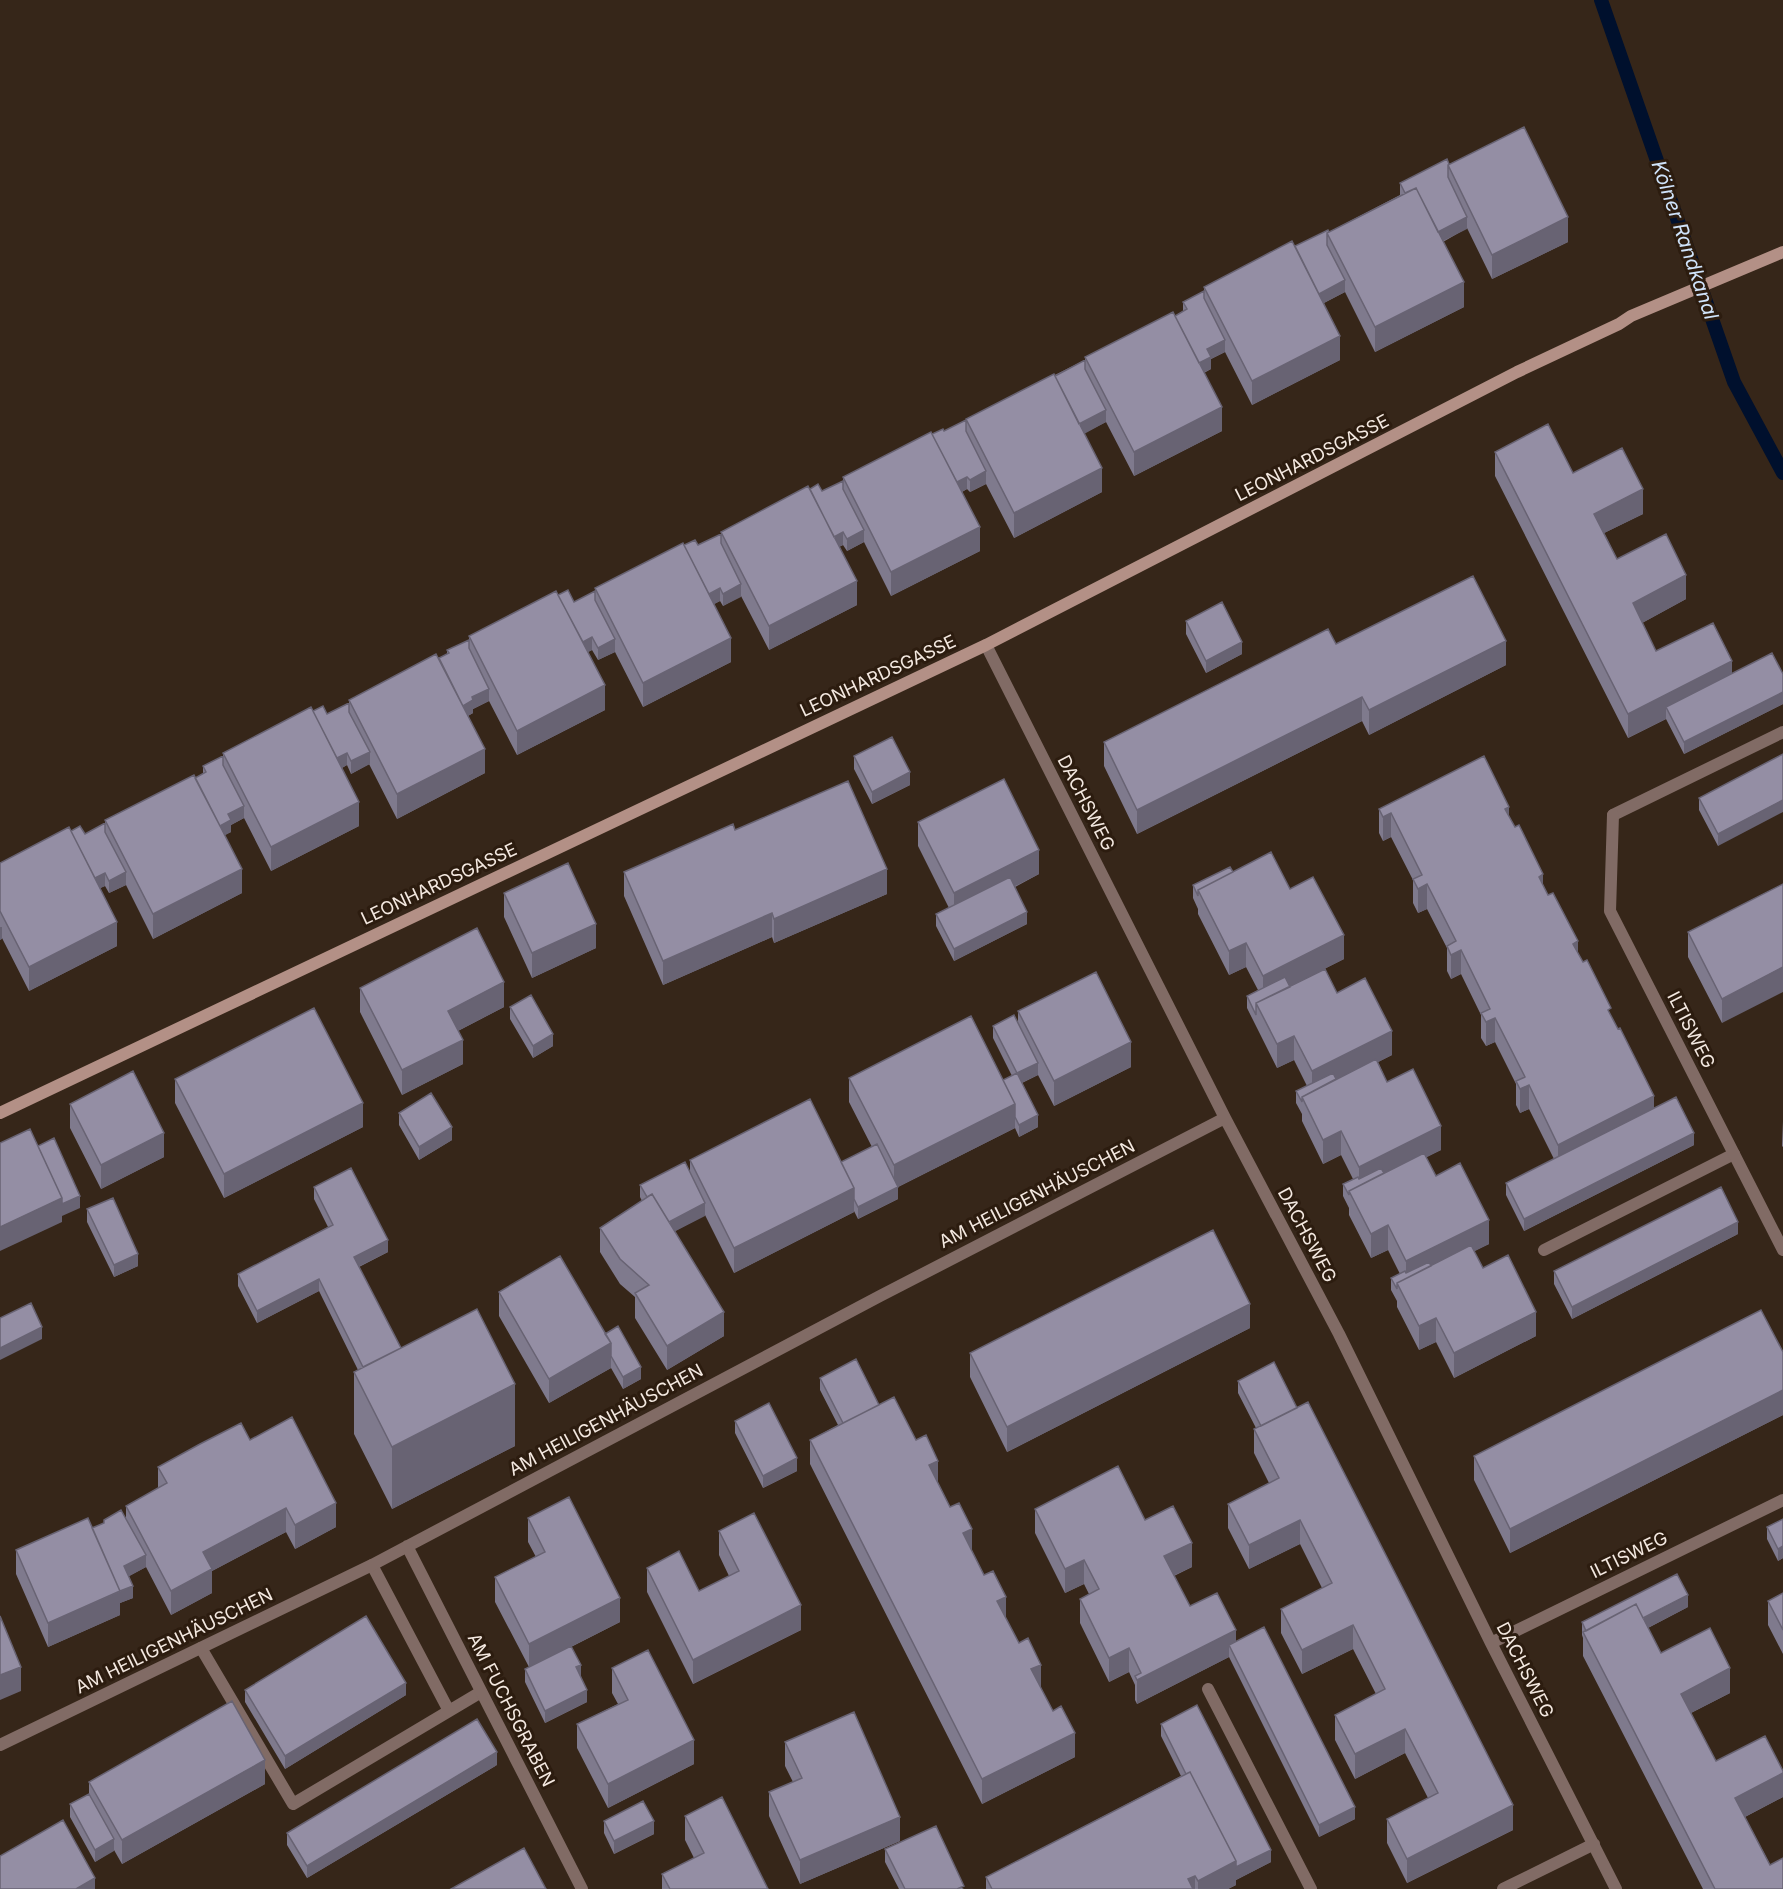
<svg xmlns="http://www.w3.org/2000/svg" width="1783" height="1889" font-family="Inter,sans-serif">
<rect width="100%" height="100%" fill="#362619"/>
<g fill="none" stroke-linecap="round" stroke-linejoin="round">
<path stroke="#00102d" stroke-width="14" d="M1601 0 1734 382 1783 473"/>
<path stroke="#816b65" stroke-width="12" d="M1613 815 1783 732
M1544 1250 1734 1154
M372 1565 449 1711
M201 1648 293 1804 481 1692
M1208 1689 1311 1889"/>
<path stroke="#816b65" stroke-width="12" d="M986 645 1225 1118 1339 1334 1491 1643 1616 1889
M1613 815 1610 911 1783 1250
M407 1546 582 1889
M1491 1643 1783 1500
M0 1745 372 1565 880 1296 1225 1118
M1503 1889 1594 1844"/>
<path stroke="#b39086" stroke-width="12" d="M0 1113 986 645 1517 372 1619 324 1631 316 1783 252"/>
</g>
<path fill="#7f7a8d" d="M1449 164 1568 242 1492 279 1467 228 1443 242 1464 307 1375 352 1345 292 1324 303 1340 360 1252 405 1225 352 1211 359V369L1204 373 1222 431 1134 476 1106 422 1084 433 1102 492 1014 538 986 484 970 492 967 489 962 492 980 551 891 596 864 542 847 551 843 545 839 547 857 605 769 650 741 596 723 606 720 601 714 604 731 662 643 707 615 652 598 660 592 650 588 652 605 710 517 755 489 701 473 709V713L468 716 485 773 397 819 369 764 351 774 347 765 342 768 359 826 271 871 244 818 231 825V832L224 835 242 893 153 939 126 885 109 893 105 886 100 888 117 946 29 991 2 938 0 940V863L71 831 85 834 105 823V820L203 774V766L223 756V753L313 711 327 714 349 703V700L447 654V650L469 640V636L558 595 574 602 595 591V588L684 545H698L721 534V532L810 489 822 491 843 481V477L932 434 944 431 966 420V419L1085 360V357L1175 316 1183 311V302L1204 291V287L1329 232 1400 195V183Z
M1495 452 1573 473 1643 514 1604 533 1617 559 1686 599 1642 623 1656 651 1732 674H1783V704L1684 754 1666 719 1628 738 1495 476Z
M1186 621 1242 654 1206 673 1186 634Z
M1336 644 1506 665 1369 735 1362 721 1137 834 1104 766V742Z
M1783 754 1718 846 1699 810V798Z
M854 756 910 785 872 804 854 769Z
M1379 809 1509 817 1543 886 1611 1016 1654 1108 1694 1145 1524 1231 1506 1195V1183L1554 1159 1529 1109 1520 1113 1516 1105V1084L1495 1042 1486 1046 1481 1038V1015L1461 974 1451 979 1447 971V948L1427 909 1418 913 1413 903V880L1391 837 1383 841 1379 833Z
M918 822 1039 874 1015 887 1027 924 954 961 936 926V914L949 908 918 846Z
M735 830 887 894 774 943 772 937 663 985 624 896V872Z
M1233 872 1290 889 1344 959 1290 986 1337 993 1392 1055 1378 1062 1387 1082 1441 1150 1426 1157 1436 1176 1489 1244 1474 1251 1483 1268 1536 1336 1454 1378 1436 1342 1419 1350 1397 1307V1301L1391 1290V1278L1400 1274 1388 1250 1371 1258 1349 1215V1208L1343 1196V1184L1353 1179 1341 1155 1323 1164 1302 1121V1114L1296 1103V1091L1307 1086 1294 1060 1277 1068 1247 1008V996L1258 990 1246 967 1229 975 1198 914V909L1193 898V885Z
M1783 884 1722 1023 1688 957V932Z
M504 893 596 948 532 978 504 917Z
M360 988 504 1007 458 1031 463 1064 402 1095 360 1012Z
M510 1007 553 1046 533 1058 510 1019Z
M1018 1011 1131 1067 1054 1106 1038 1075 1022 1083 1038 1127 1019 1137 1015 1128 898 1187V1199L858 1219 854 1211V1212L734 1273 705 1215 675 1231 724 1336 667 1370 635 1318V1297L620 1284 600 1252V1228L642 1201 640 1197V1185L690 1172V1160L841 1162 872 1147 849 1102V1078L1003 1080 1012 1076 993 1038V1026L1018 1023Z
M175 1079 363 1127 224 1198 175 1103Z
M70 1104 164 1157 101 1189 70 1128Z
M399 1113 452 1140 419 1160 399 1125Z
M1783 1121V1147L1782 1146Z
M314 1187 388 1252 359 1267 401 1348 515 1446 392 1509 354 1434V1372L358 1370 319 1291 257 1323 238 1286V1274L328 1227 314 1199Z
M87 1209 138 1266 114 1277 87 1222Z
M1738 1234 1572 1319 1554 1284V1271Z
M499 1292 605 1334 641 1379 623 1389 611 1368 549 1403 499 1316Z
M1250 1328 1007 1452 970 1377V1353Z
M1783 1352V1415L1510 1553 1474 1480V1456Z
M820 1378 879 1405 938 1483 1075 1757 982 1804 810 1464V1440L838 1425 820 1390Z
M1238 1381 1513 1830 1407 1883 1387 1843V1819L1428 1798 1405 1753 1355 1779 1335 1740V1715L1376 1694 1353 1649 1302 1674 1281 1633V1609L1322 1588 1300 1544 1249 1569 1228 1528V1504L1269 1483 1254 1453V1429L1256 1428 1238 1393Z
M735 1421 797 1471 763 1488 735 1433Z
M250 1440 336 1527 295 1549 286 1532 212 1571V1593L171 1615 146 1567 129 1576 133 1598 120 1603V1615L48 1647 16 1574V1550L92 1528 104 1523V1520L126 1518V1506L158 1488V1467Z
M1035 1509 1145 1520 1192 1567 1174 1576 1190 1606 1236 1642 1355 1819 1319 1837 1229 1657 1137 1704 1135 1700V1685L1129 1672 1109 1682 1080 1623V1599L1089 1594 1084 1584 1065 1593 1035 1533Z
M528 1518 620 1622 571 1647 587 1702 545 1723 525 1682V1669L529 1667 495 1602V1577L536 1557 528 1542Z
M1783 1519V1558L1778 1561 1767 1539V1527Z
M719 1531 801 1630 693 1684 647 1592V1568L699 1591 729 1576 719 1555Z
M1783 1593V1654L1768 1625V1601Z
M1688 1607 1648 1628 1661 1653 1730 1693 1691 1713 1716 1761 1783 1771V1797L1745 1817 1783 1889H1703L1583 1656V1638L1582 1635V1622Z
M612 1668 694 1764 608 1808 577 1748V1724L618 1704 612 1693Z
M245 1690 406 1695 285 1769 245 1702Z
M1161 1724 1271 1862 1236 1880V1885L1228 1889H986V1877L1181 1776 1161 1736Z
M785 1742 900 1841 800 1884 769 1816V1792L793 1782 785 1766Z
M497 1765 307 1878 287 1845V1833Z
M89 1782 265 1784 122 1864 114 1850 95 1862 70 1817V1804L89 1794Z
M685 1816 768 1889H662V1874L694 1858 685 1840Z
M604 1821 654 1834 614 1854 604 1833Z
M885 1849 964 1889H899L885 1862Z"/>
<path fill="#686373" d="M1467 217V229L1433 246V234Z
M1568 217V242L1492 279V255Z
M1345 280V292L1314 308V296Z
M1464 282V307L1375 352V327Z
M1340 336V360L1252 405V381Z
M1225 340V352L1211 359V369L1194 377V365L1207 349Z
M1222 407V431L1134 476V452Z
M1106 410V422L1075 439V426Z
M1102 468V492L1014 538V513Z
M986 471V484L970 492V480Z
M967 477V489L952 497V485Z
M1643 489V514L1594 538V514Z
M980 527V551L891 596V572Z
M864 530V542L847 551V539Z
M843 532V545L830 551V539Z
M1686 575V599L1633 628V603Z
M857 581V605L769 650V626Z
M741 584V597L723 606V594Z
M720 588V601L705 609V597Z
M592 637V650L578 657V645Z
M731 638V662L643 707V683Z
M615 639V652L598 660V648Z
M1506 641V665L1369 735V710Z
M1242 642V654L1206 673V661Z
M1732 661V686L1666 707V719L1628 738V714Z
M605 685V710L517 755V731Z
M489 689V701L473 709V713L458 721V708L472 697Z
M1783 692V704L1684 754V742Z
M1362 697V721L1137 834V810Z
M485 749V773L397 819V794Z
M370 752V764L351 774V761Z
M347 753V765L332 773V761Z
M910 772V785L872 804V792Z
M1783 800V812L1718 846V834Z
M359 802V826L271 871V847Z
M244 806V818L231 825V832L215 841V828L228 814Z
M1509 807V831L1505 809Z
M1391 813V837L1383 841V817Z
M1039 850V874L954 917V893Z
M242 869V893L153 939V914Z
M887 869V894L774 943V919Z
M126 872V885L109 893V881Z
M105 873V886L90 893V881Z
M1543 874V898L1539 877Z
M1427 884V909L1418 913V889Z
M1027 912V924L954 961V949Z
M772 913V937L663 985V961Z
M117 922V946L29 991V967Z
M596 924V948L532 978V953Z
M0 927H2V939L0 940Z
M1344 935V959L1263 1000V976Z
M1578 941V966L1573 944Z
M1246 943V967L1229 975V951Z
M1461 950V974L1451 979V955Z
M1783 967V992L1722 1023V999Z
M504 982V1007L448 1036V1011Z
M1495 1018V1042L1486 1046V1022Z
M1392 1031V1055L1312 1096V1071Z
M553 1034V1046L533 1058V1046Z
M1294 1036V1060L1277 1068V1044Z
M463 1040V1064L402 1095V1070Z
M1131 1042V1067L1054 1106V1081Z
M1038 1063V1075L1017 1085V1073Z
M1529 1085V1109L1520 1113V1089Z
M1654 1096V1120L1558 1169V1145Z
M363 1103V1127L224 1198V1174Z
M1015 1104V1128L898 1187V1199L858 1219V1207L894 1189V1165Z
M1038 1115V1127L1019 1137V1125Z
M1441 1126V1150L1359 1192V1167Z
M452 1127V1140L419 1160V1147Z
M1341 1131V1155L1323 1164V1140Z
M164 1133V1157L101 1189V1165Z
M1694 1133V1145L1524 1231V1219Z
M854 1188V1212L734 1273V1248Z
M80 1196V1208L62 1216V1222L0 1251V1227L62 1198Z
M705 1203V1216L664 1237V1225Z
M1489 1220V1244L1406 1286V1261Z
M1738 1222V1234L1572 1319V1307Z
M1388 1225V1250L1371 1258V1234Z
M388 1240V1252L354 1269V1257Z
M138 1254V1266L114 1277V1265Z
M319 1279V1291L257 1323V1311Z
M1250 1304V1328L1007 1452V1427Z
M724 1312V1336L667 1370V1346Z
M1536 1312V1336L1454 1378V1353Z
M1436 1318V1342L1419 1350V1326Z
M42 1327V1339L0 1360V1348Z
M611 1343V1368L549 1403V1379Z
M641 1367V1379L623 1389V1377Z
M515 1384V1446L392 1509V1447Z
M1783 1390V1415L1510 1553V1529Z
M797 1458V1471L763 1488V1476Z
M938 1461V1485L929 1465Z
M336 1503V1527L295 1549V1525Z
M286 1508V1532L212 1571V1593L171 1615V1591L203 1552Z
M1300 1520V1544L1249 1569V1545Z
M972 1529V1553L963 1533Z
M1192 1543V1567L1164 1580V1556Z
M1783 1546V1558L1778 1561V1549Z
M146 1555V1567L124 1579V1566Z
M1084 1560V1584L1065 1593V1569Z
M133 1586V1598L120 1603V1615L48 1647V1623Z
M1688 1595V1607L1638 1633V1621Z
M1006 1597V1621L997 1601Z
M620 1598V1622L529 1668V1644Z
M801 1605V1630L693 1684V1660Z
M1353 1625V1649L1302 1674V1650Z
M1236 1630V1654L1229 1645V1657L1137 1704V1680Z
M1129 1648V1672L1109 1682V1658Z
M581 1665V1677L576 1667Z
M1041 1665V1689L1031 1669Z
M21 1667V1691L0 1700V1675Z
M1730 1668V1693L1681 1718V1694Z
M406 1683V1695L285 1769V1756Z
M587 1690V1702L545 1723V1711Z
M1405 1729V1753L1355 1779V1754Z
M1075 1733V1757L982 1804V1779Z
M694 1740V1764L608 1808V1784Z
M497 1752V1765L307 1878V1866Z
M265 1760V1784L122 1864V1840Z
M1783 1773V1797L1735 1822V1798Z
M1513 1805V1830L1407 1883V1859Z
M1355 1807V1819L1319 1837V1825Z
M900 1817V1841L800 1884V1860Z
M654 1821V1834L614 1854V1841Z
M114 1839V1851L95 1862V1850Z
M1271 1850V1862L1236 1880V1885L1228 1889H1198V1881L1236 1861Z
M1195 1876V1889H1188V1879Z
M95 1878V1889H76Z"/>
<path fill="#948ea4" stroke="#686373" stroke-width="1.5" d="M1524 127 1568 217 1492 255 1448 165Z
M1447 159 1449 164 1448 165V177L1467 217 1438 232 1416 188 1405 193 1400 183Z
M1416 188 1464 282 1375 327 1327 233Z
M1328 230 1329 232 1327 233V245L1345 280 1319 294 1295 246Z
M1292 241 1340 336 1252 381 1204 287Z
M1204 291V298L1225 340 1207 349 1211 357 1199 363 1175 316 1187 309 1183 302Z
M1173 312 1222 407 1134 452 1085 357Z
M1085 360V369L1106 410 1079 424 1055 376Z
M1054 374 1102 468 1014 513 966 419Z
M966 420V431L986 471 970 480 967 477 957 482 932 434 943 429 944 431Z
M1548 424 1573 473 1622 448 1643 489 1594 514 1617 559 1666 534 1686 575 1633 603 1656 651 1713 623 1732 661 1628 714 1495 452Z
M931 432 980 527 891 572 843 477Z
M843 481V489L864 530 847 539 843 532 834 537 810 489 818 484 822 491Z
M808 486 857 581 769 626 721 532Z
M721 534V543L741 584 723 594 720 588 709 594 684 545 695 540 698 545Z
M683 543 731 638 643 683 595 588Z
M1473 576 1506 641 1369 710 1362 697 1137 810 1104 742 1328 629 1336 644Z
M568 590 574 602 595 591V600L615 639 598 648 592 637 583 642 558 595Z
M556 591 605 685 517 731 469 636Z
M1222 602 1242 642 1206 661 1186 621Z
M469 640V648L489 689 472 697 473 700 463 706 439 658 449 653 447 650Z
M1772 653 1783 674V692L1684 742 1666 707Z
M436 654 485 749 397 794 349 700Z
M349 703V712L370 752 351 761 347 753 337 758 313 711 323 706 327 714Z
M311 707 359 802 271 847 223 753Z
M892 737 910 772 872 792 854 756Z
M1783 754V800L1718 834 1699 798Z
M223 756V765L244 806 228 814 231 820 220 826 195 778 206 772 203 766Z
M1484 756 1509 807 1505 809 1515 827 1519 825 1543 874 1539 877 1548 895 1553 893 1578 941 1573 944 1583 962 1587 960 1611 1008 1608 1010 1618 1029 1620 1028 1654 1096 1558 1145 1529 1085 1520 1089 1516 1081 1525 1077 1495 1018 1486 1022 1481 1013 1490 1009 1461 950 1451 955 1447 946 1456 941 1427 884 1418 889 1413 879 1422 875 1391 813 1383 817 1379 809Z
M194 775 242 869 153 914 105 820Z
M1004 779 1039 850 954 893 918 822Z
M848 781 887 869 774 919 772 913 663 961 624 872 733 824 735 830Z
M105 823V832L126 872 109 881 105 873 95 878 71 831 80 826 85 834Z
M69 827 117 922 29 967 0 911V863Z
M1271 852 1290 889 1313 877 1344 935 1263 976 1246 943 1229 951 1198 890Z
M568 863 596 924 532 953 504 893Z
M1230 867 1233 872 1198 890V896L1193 885Z
M1010 877 1027 912 954 949 936 914Z
M1783 884V967L1722 999 1688 932Z
M477 928 504 982 448 1011 463 1040 402 1070 360 988Z
M1325 969 1337 993 1365 978 1392 1031 1312 1071 1294 1036 1277 1044 1256 1003Z
M1096 972 1131 1042 1054 1081 1018 1011Z
M1285 977 1290 987 1256 1003V1015L1247 996Z
M531 995 553 1034 533 1046 510 1007Z
M314 1008 363 1103 224 1174 175 1079Z
M1014 1015 1038 1063 1017 1073 993 1026Z
M971 1016 1015 1104 894 1165 849 1078Z
M1376 1059 1387 1082 1413 1069 1441 1126 1359 1167 1341 1131 1323 1140 1302 1097Z
M133 1071 164 1133 101 1165 70 1104Z
M1017 1073 1038 1115 1019 1125 1015 1117V1104L1003 1080Z
M1333 1073 1336 1079 1302 1097V1102L1296 1091Z
M431 1093 452 1127 419 1147 399 1113Z
M1676 1097 1694 1133 1524 1219 1506 1183Z
M810 1099 854 1188 734 1248 690 1160Z
M30 1129 62 1198 0 1227V1143Z
M54 1138 80 1196 62 1204V1198L38 1146Z
M877 1144 898 1187 858 1207 854 1199V1188L841 1162Z
M1424 1153 1436 1176 1460 1163 1489 1220 1406 1261 1388 1225 1371 1234 1349 1191Z
M685 1162 705 1203 669 1222 652 1194 647 1197 640 1185Z
M351 1168 388 1240 354 1257 401 1348 363 1367 319 1279 257 1311 238 1274 333 1225 314 1187Z
M1381 1168 1384 1173 1349 1191V1195L1343 1184 1358 1177 1359 1179Z
M1721 1187 1738 1222 1572 1307 1554 1271Z
M652 1194 724 1312 667 1346 635 1293 649 1285 620 1259 600 1228Z
M113 1198 138 1254 114 1265 87 1209Z
M1213 1230 1250 1304 1007 1427 970 1353Z
M1471 1245 1483 1268 1508 1255 1536 1312 1454 1353 1436 1318 1419 1326 1397 1283Z
M560 1256 611 1343 549 1379 499 1292Z
M1429 1262 1431 1266 1397 1283V1289L1391 1278 1405 1271 1406 1273Z
M31 1303 42 1327 0 1348V1318Z
M477 1309 515 1384 392 1447 354 1372Z
M1761 1310 1783 1352V1390L1510 1529 1474 1456Z
M618 1326 641 1367 623 1377 611 1356V1343L605 1334Z
M856 1359 879 1405 843 1423 820 1378Z
M1274 1362 1297 1408 1261 1426 1238 1381Z
M894 1397 916 1440 926 1435 938 1461 929 1465 950 1507 959 1503 972 1529 963 1533 984 1575 993 1571 1006 1597 997 1601 1019 1643 1028 1638 1041 1665 1031 1669 1053 1711 1061 1706 1075 1733 982 1779 810 1440Z
M1308 1402 1513 1805 1407 1859 1387 1819 1438 1793 1405 1729 1355 1754 1335 1715 1385 1689 1353 1625 1302 1650 1281 1609 1332 1583 1300 1520 1249 1545 1228 1504 1279 1478 1254 1429Z
M769 1403 797 1458 763 1476 735 1421Z
M292 1417 336 1503 295 1525 286 1508 203 1552 212 1569 171 1591 126 1506 167 1483 158 1467 200 1444 241 1423 250 1440Z
M1118 1466 1145 1520 1173 1506 1192 1543 1164 1556 1190 1606 1217 1593 1236 1630 1137 1680 1135 1676 1141 1673 1129 1648 1109 1658 1080 1599 1099 1589 1084 1560 1065 1569 1035 1509Z
M569 1497 620 1598 529 1644 495 1577 545 1552 528 1518Z
M121 1510 146 1555 124 1566 133 1586 120 1591 92 1528 104 1523V1520Z
M754 1513 801 1605 693 1660 647 1568 679 1551 699 1591 739 1571 719 1531Z
M88 1518 120 1591 48 1623 16 1550Z
M1783 1519V1546L1778 1549 1767 1527Z
M1677 1574 1688 1595 1643 1618 1636 1604 1586 1631 1582 1622Z
M1783 1593V1630L1768 1601Z
M1636 1604 1661 1653 1710 1628 1730 1668 1681 1694 1716 1761 1765 1736 1783 1771V1773L1735 1798 1770 1865 1783 1858V1889H1715L1583 1632Z
M0 1616 21 1667 0 1675Z
M366 1616 406 1683 285 1756 245 1690Z
M1264 1627 1355 1807 1319 1825 1229 1645Z
M571 1646 581 1665 576 1667 587 1690 545 1711 525 1669Z
M648 1650 694 1740 608 1784 577 1724 628 1700 612 1668Z
M232 1701 265 1760 122 1840 89 1782Z
M1197 1705 1271 1850 1236 1867V1861L1190 1772 1186 1774 1161 1724Z
M854 1712 900 1817 800 1860 769 1792 802 1778 785 1742Z
M477 1719 497 1752 307 1866 287 1833Z
M1190 1772 1236 1861 1198 1881 1195 1876 1188 1879 1193 1889H992L986 1877Z
M89 1794 114 1839 95 1850 70 1804Z
M722 1797 768 1889H670L662 1874 704 1853 685 1816Z
M643 1801 654 1821 614 1841 604 1821Z
M63 1820 95 1878 76 1889H0V1856Z
M936 1826 964 1886 957 1889H905L885 1849Z
M524 1848 546 1889H451Z"/>
<g text-anchor="middle" stroke-width="6" stroke-linejoin="round" paint-order="stroke">
<g font-size="18" fill="#f4e9e1" stroke="#2c1c0f">
<text transform="translate(1312 458) rotate(-27)" y="6">LEONHARDSGASSE</text>
<text transform="translate(878 676) rotate(-25)" y="6">LEONHARDSGASSE</text>
<text transform="translate(1086 803) rotate(63)" y="6">DACHSWEG</text>
<text transform="translate(439 884) rotate(-25)" y="6">LEONHARDSGASSE</text>
<text transform="translate(1691 1030) rotate(63)" y="6">ILTISWEG</text>
<text transform="translate(1037 1194) rotate(-27)" y="6">AM HEILIGENHÄUSCHEN</text>
<text transform="translate(1307 1235) rotate(62)" y="6">DACHSWEG</text>
<text transform="translate(606 1420) rotate(-28)" y="6">AM HEILIGENHÄUSCHEN</text>
<text transform="translate(1629 1555) rotate(-26)" y="6">ILTISWEG</text>
<text transform="translate(174 1641) rotate(-26)" y="6">AM HEILIGENHÄUSCHEN</text>
<text transform="translate(1525 1670) rotate(63)" y="6">DACHSWEG</text>
<text transform="translate(511 1710) rotate(63)" y="6">AM FUCHSGRABEN</text>
</g>
<g font-size="20" font-style="italic" fill="#d0e4fb" stroke="#2c1c0f">
<text transform="translate(1685 240) rotate(71)" y="7">Kölner Randkanal</text>
</g>
</g>
</svg>
